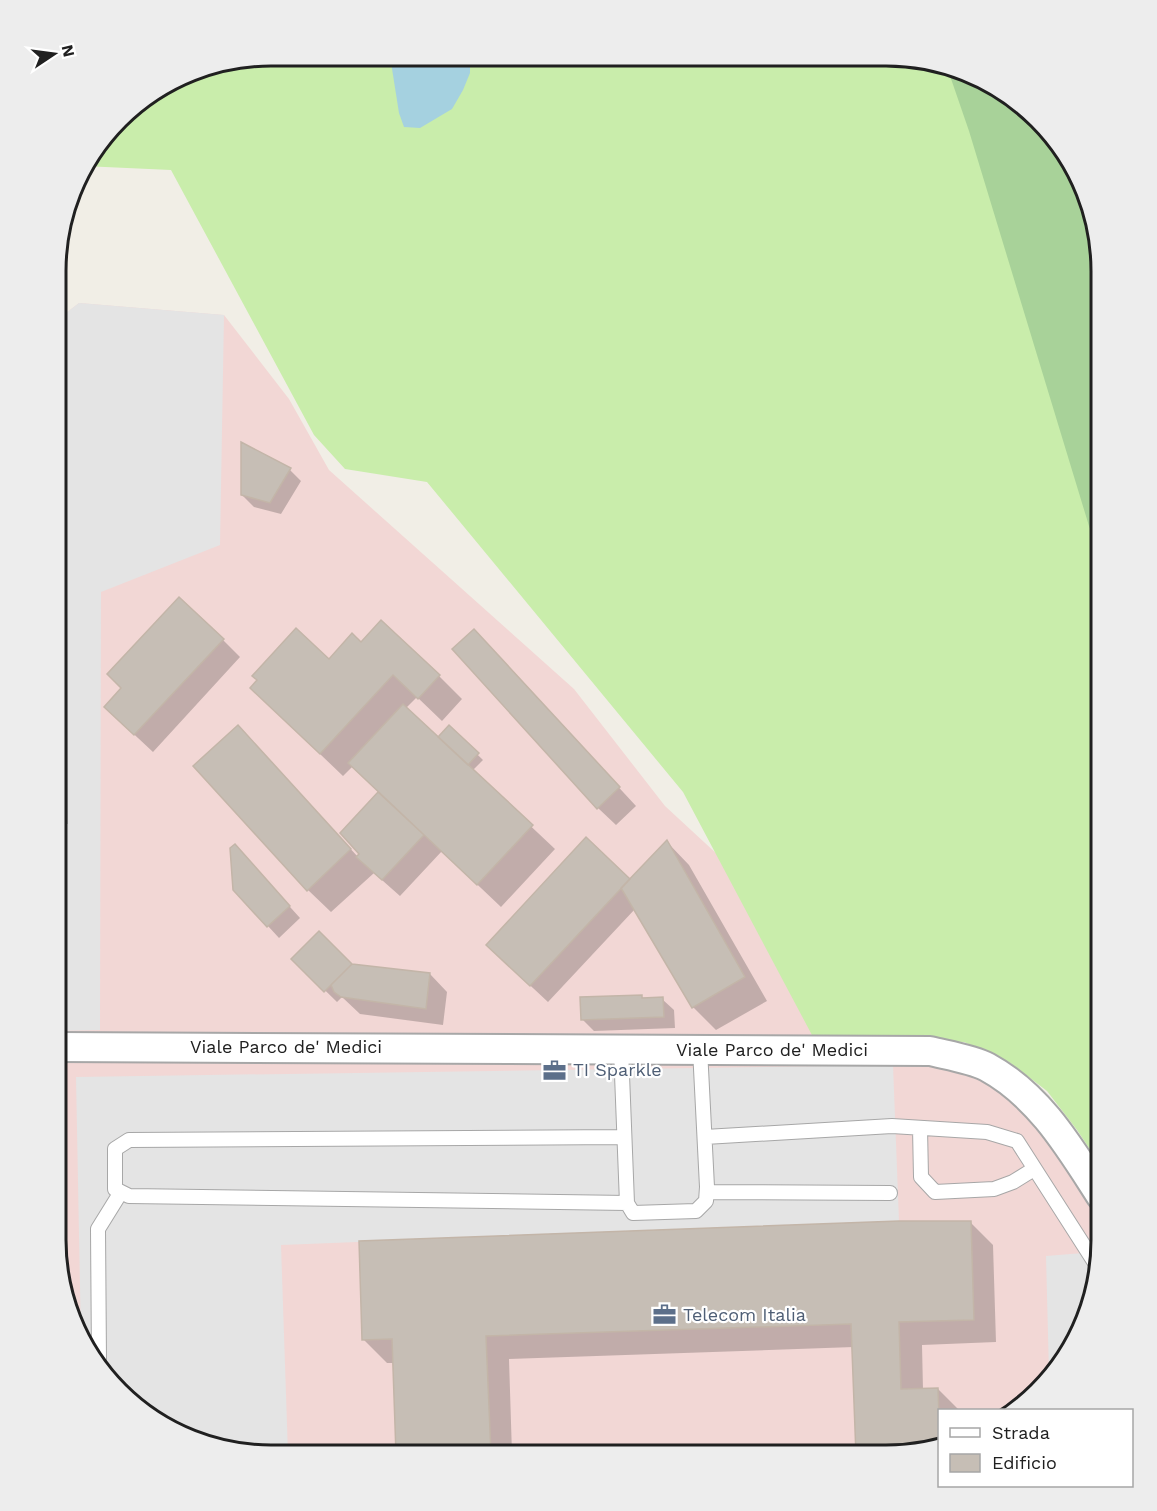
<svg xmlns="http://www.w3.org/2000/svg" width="1157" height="1511" font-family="'Work Sans',sans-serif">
<rect width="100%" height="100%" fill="#f1eee6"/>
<path fill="#f2d7d5" d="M79 303 224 315 289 399 329 470 574 689 665 806 930 1051 986 1066 1101 1196V1254L1065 1359 1007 1410H940L939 1443 886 1455 243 1454 151 1419 78 1336 56 1240 57 320Z"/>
<path fill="#c9edab" d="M271 56 914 57 1006 92 1072 167 1086 206 1101 271V1166L1077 1130 1047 1091 1009 1062 964 1042 813 1037 683 792 427 482 345 469 314 435 171 170 83 166 129 109 201 67Z"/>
<path fill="#a8d299" d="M948 70 1006 92 1072 167 1086 206 1101 271V558L1089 526 969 131Z"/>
<path fill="#e4e4e4" d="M79 303 224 315 220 545 101 592 100 1030 56 1031 57 320Z
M893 1065 899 1221 281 1245 288 1454H243L151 1419 81 1339 76 1077Z
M1096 1252 1100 1258 1065 1359 1049 1373 1046 1256Z"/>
<path fill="#a5d1e0" d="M390 56H470V73L463 90 452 109 420 128 404 127 399 113Z"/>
<path fill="#0003" d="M290 470 301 481 281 514 254 507 242 495Z
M57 580H61L67 585 68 824H56Z
M474 631 636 806 616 825 598 808Z
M223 640 240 657 153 752 123 724V688Z
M361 644 439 676 462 699 442 721 417 697 406 708 438 739 449 727 483 760 472 771 555 849 501 907 442 851 400 896 374 873 331 912 308 890 260 750 358 857 361 854 342 833 380 793 353 766 343 776 275 711 329 661Z
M667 842 689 865 767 1001 716 1030 693 1007 635 909 548 1002 505 962 630 881Z
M246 858 300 918 279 938 268 926Z
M293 959 430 974 447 992 443 1025 360 1014 342 997 337 1002Z
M641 997 644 999H662L674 1010 675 1028 594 1031 583 1020Z
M970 1222 993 1245 996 1342 922 1345 923 1390 938 1389 959 1410H940V1443L886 1455H858L854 1347 509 1359 512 1454H398L395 1363H387L364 1340Z"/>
<path fill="#c6beb5" stroke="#c3b5a8" stroke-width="1.5" d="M241 442 291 468 270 503 241 495Z
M57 578H62L63 819H56Z
M179 597 224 639 134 735 104 707 121 688 107 674Z
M381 620 440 675 418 699 393 675 320 754 250 688 257 680 252 676 296 628 329 659 352 633 361 642Z
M474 629 620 787 597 809 452 649Z
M403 704 533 825 477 885 348 763Z
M238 725 351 849 307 891 193 766Z
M449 725 479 753 468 765 438 737Z
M378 792 424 835 382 880 356 857 359 854 340 833Z
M586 837 630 879 530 986 486 945Z
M667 840 745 977 692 1008 621 888Z
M235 844 290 906 267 927 233 890 230 848Z
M319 931 352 964 324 992 291 959Z
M352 964 430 973 426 1009 341 997 334 992 331 985Z
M642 995V998L663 997 664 1017 581 1020 580 997Z
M899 1221H971L974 1320 899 1322 901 1389 938 1388 940 1443 886 1455H856L851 1324 486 1336 491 1454H396L392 1339 362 1340 359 1241Z"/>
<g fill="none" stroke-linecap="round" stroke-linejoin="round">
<defs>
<path id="service" d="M621 1049 627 1203 633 1213 696 1211 706 1201 707 1187 700 1049
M920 1128 921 1177 935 1192 994 1189 1013 1182 1034 1169
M624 1137 129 1140 115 1149V1189L129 1196 627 1203
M705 1137 892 1126 987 1132 1017 1141 1097 1266
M707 1192 890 1193
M99 1360 98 1229 121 1192"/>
<path id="minor" d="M56 1047 930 1051C946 1055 972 1059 987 1067 1040 1096 1070 1148 1101 1196"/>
</defs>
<use href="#service" stroke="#a7a7a7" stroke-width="16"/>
<use href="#minor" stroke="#a7a7a7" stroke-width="32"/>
<use href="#service" stroke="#fff" stroke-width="14"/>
<use href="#minor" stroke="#fff" stroke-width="28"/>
</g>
<defs>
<symbol id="office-bare" viewBox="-9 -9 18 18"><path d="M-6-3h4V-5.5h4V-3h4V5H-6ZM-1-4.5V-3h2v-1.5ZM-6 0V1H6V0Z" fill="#5c6f8a" stroke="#fff" stroke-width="2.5" paint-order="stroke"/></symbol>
</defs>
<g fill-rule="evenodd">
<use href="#office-bare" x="538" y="1054" width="33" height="33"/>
<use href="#office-bare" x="648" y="1298" width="33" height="33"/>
</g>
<g text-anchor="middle" stroke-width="4.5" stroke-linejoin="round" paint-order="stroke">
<g font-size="18" fill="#202020" stroke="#fff">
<text x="286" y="1053">Viale Parco de' Medici</text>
<text x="772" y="1056">Viale Parco de' Medici</text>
</g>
<g font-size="18" fill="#4e5e75" stroke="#fff" text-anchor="start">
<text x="573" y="1076">TI Sparkle</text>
<text x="683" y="1321">Telecom Italia</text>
</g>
</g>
<path d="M0 0H1157V1511H0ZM271 66H886A205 205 0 0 1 1091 271V1240A205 205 0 0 1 886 1445H271A205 205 0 0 1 66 1240V271A205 205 0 0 1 271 66Z" fill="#ededed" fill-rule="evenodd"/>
<path fill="none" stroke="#202020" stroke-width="3" d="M271 66H886A205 205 0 0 1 1091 271V1240A205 205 0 0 1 886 1445H271A205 205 0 0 1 66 1240V271A205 205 0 0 1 271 66Z"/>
<rect x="938" y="1409" width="195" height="78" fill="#ffffff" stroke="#a6a6a6" stroke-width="1.5"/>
<rect x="950" y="1428" width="30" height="9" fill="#ffffff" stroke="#a6a6a6" stroke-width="1.5"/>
<text x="992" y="1439" font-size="18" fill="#202020">Strada</text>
<rect x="950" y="1454" width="30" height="18" fill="#c6beb5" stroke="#a6a6a6" stroke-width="1.5"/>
<text x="992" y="1469" font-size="18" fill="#202020">Edificio</text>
<g transform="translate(54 54) rotate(77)" stroke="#ffffff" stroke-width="4.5" paint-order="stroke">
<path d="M0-4.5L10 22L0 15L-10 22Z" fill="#202020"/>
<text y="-9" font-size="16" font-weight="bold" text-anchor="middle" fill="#202020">N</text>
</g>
</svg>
